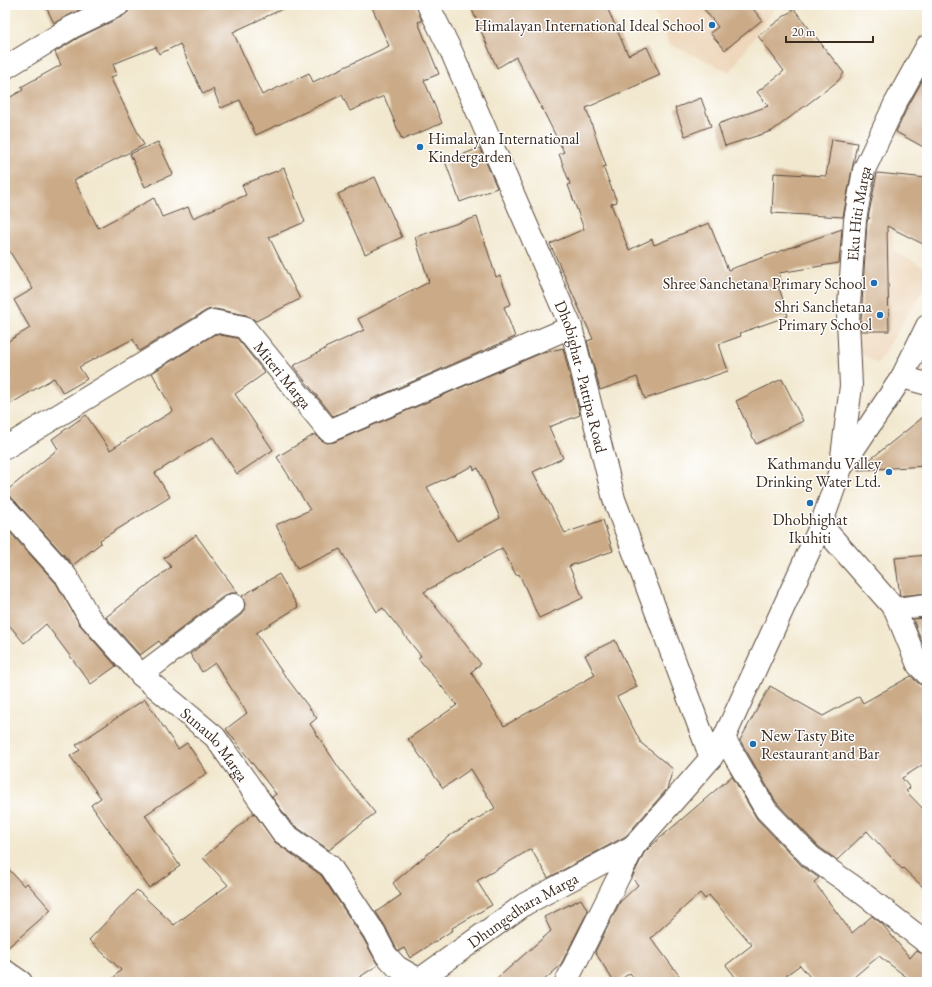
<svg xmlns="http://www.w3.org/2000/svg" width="932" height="987" font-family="'EB Garamond',serif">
<rect width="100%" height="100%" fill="#fff"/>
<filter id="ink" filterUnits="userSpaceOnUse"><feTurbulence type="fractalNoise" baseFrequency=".025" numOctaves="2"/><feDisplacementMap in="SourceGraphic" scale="8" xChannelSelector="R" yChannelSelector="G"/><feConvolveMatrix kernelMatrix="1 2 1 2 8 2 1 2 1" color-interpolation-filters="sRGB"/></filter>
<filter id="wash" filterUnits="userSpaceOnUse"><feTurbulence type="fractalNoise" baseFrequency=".012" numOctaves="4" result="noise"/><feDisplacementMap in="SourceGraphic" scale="16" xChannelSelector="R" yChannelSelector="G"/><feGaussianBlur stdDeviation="0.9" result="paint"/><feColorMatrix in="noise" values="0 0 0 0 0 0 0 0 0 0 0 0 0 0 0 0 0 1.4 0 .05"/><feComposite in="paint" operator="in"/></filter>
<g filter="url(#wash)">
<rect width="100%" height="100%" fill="#f2e8cf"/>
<path fill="#eed7bb" d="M651 5H777L730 72 669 44Z
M857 228 892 229 893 250 927 269V284L877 364 852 347Z"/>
<g id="blocks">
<path fill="#cbaa87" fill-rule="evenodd" d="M45 5H89L54 23Z
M130 5H291L233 32 262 95 309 73 313 82 389 46 371 5H416L422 21 418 22 439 74 424 80 442 123 402 140 384 96 350 111 342 95 256 135 240 100 221 108 213 89 203 94 180 44 159 54 156 47 113 64 117 75 110 77 144 145 74 180 98 228 154 198 162 217 188 207 193 218 246 195 242 185 284 168 305 222 269 237 300 299 256 321 246 315 215 309 207 310 139 351 133 339 79 367 87 379 63 393 54 378 5 407V343L30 328 14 300 33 289 5 244V100L23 90 21 87 61 65 55 52 78 38 123 16 128 12Z
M470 5H606L628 55 647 47 660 75 586 108 606 166 603 167 617 202 611 204 629 250 652 239 654 245 709 223 728 270 842 229 839 263 779 273 782 283 778 284 788 316 740 333 741 336 719 344 728 371 645 399 637 377 600 390 587 341 593 339 550 244 584 229 568 185 570 184 559 154 564 152 516 57 497 68Z
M701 5H750L762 20 725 50 710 33 718 27Z
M794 9 844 73 838 81 772 131 725 146 718 124 768 106 757 92 784 71 758 36Z
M927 72V149L896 132 906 110Z
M701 98 711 126 685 136 675 108Z
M832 139 857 143 843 217 772 213 774 173 826 176Z
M158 142 173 174 145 187 130 154Z
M480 148 497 188 460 202 445 161Z
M877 173 927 178V246L887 226 889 331H861V320L867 222 868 219 870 218H868Z
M375 177 402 237 365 254 338 194Z
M477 217 496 277 500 275 511 304 504 307 515 337 333 416 293 366 325 349V348L364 330 358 319 429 282 415 237Z
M215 334 237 338 265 373 235 394 273 450 237 474 213 437 155 473 170 497 100 540 101 543 73 565 14 500 9 496H5V492L58 449 52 439 86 415 110 450 173 411 152 373Z
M563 348 580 415 549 427 563 458 533 472 565 533 603 520 613 551 569 566 583 598 539 618 519 574 516 575 502 548 424 592 481 664 471 672 504 726 595 675 585 655 615 640 637 687 617 697 641 743 673 769 667 789 626 836 548 878 531 849 477 881 492 905 452 928 453 930 410 958 404 948 399 951 396 948 385 926 376 912 401 895 393 883 449 836 495 808 471 769 443 788 408 739 457 705 418 658 421 656 383 608 377 612 340 549 297 569 276 525 310 510 277 457 315 434 320 439 326 443 334 442 539 354ZM473 466 474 470 478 468 500 518 457 541 427 487Z
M782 379 803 421 756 444 736 401Z
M927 414V466L857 470Z
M5 527 56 583 80 625 116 666 91 684 46 624 24 643 5 620Z
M196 535 238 593H231L225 595 161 644 159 641 140 655 106 617 171 567 164 558Z
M927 555V593L900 596 895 558Z
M279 574 298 607 256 633 280 669 317 718 310 724 339 768 375 813 329 850 291 823 272 797 276 794 226 729 247 713 215 663 202 672 190 654 241 615 244 610 245 604 242 596Z
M927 618V654L913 619Z
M911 676 918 683 923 686H927V762L902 778 910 788 906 791 927 813V891L903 868 902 869 867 831 837 860 819 847 776 802 740 740 770 686 823 716 859 696 863 703Z
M145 699 178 749 187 743 207 773 145 815 180 866 149 888 91 805 101 798 70 756 80 750 76 745Z
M732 776 757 819 802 866 819 878 814 882 852 933 872 916 882 924 910 958 916 951 927 955V982H913L879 956 848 982H814L800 965 777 982H739L726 965 752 945 709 895 705 899 700 893 651 938 684 982H637L630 973 617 982H614L595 952 620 902 638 885 632 878 644 853 653 844Z
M254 813 275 842 321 875 363 938 378 965 352 982H109L121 970 89 940 137 890 174 925 228 885 203 858Z
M5 865 24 886 27 883 51 910 5 950Z
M581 899 588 911 560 966 542 982H493L551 931 544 917Z"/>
</g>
</g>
<g filter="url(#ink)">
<use href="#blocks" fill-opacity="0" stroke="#564639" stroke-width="1"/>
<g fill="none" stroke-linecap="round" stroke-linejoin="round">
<defs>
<g id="minor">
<path id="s1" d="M428 5 452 53 571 327 614 499 711 758"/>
<path d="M5 68 72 27 118 5"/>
<path d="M902 377 927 384"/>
<path id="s2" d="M5 448 213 321 244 327 329 431 571 327"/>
<path id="s3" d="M841 464 851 386 848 320 855 220 864 170 895 104 927 46"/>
<path id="s4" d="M5 508 66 576 89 617 141 675 215 737 282 832 330 866 374 932 386 955 397 967 420 980"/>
<path d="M821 525 895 609 918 665 927 674"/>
<path d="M895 609 927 605"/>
<path d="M141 675 233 605"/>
<path d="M724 738 766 810 811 857 857 889 927 943"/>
<path d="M5 971 21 982"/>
<path id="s5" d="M416 982 525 904 634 846"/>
<path d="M566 982 634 846 711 758 724 738 821 525 841 468 902 377 927 326"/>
</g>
</defs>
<use href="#minor" stroke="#564639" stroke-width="24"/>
<use href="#minor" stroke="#fff" stroke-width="22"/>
</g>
</g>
<g fill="#1f6fb2" stroke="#fff" stroke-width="1.5">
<circle cx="712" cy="25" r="4"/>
<circle cx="420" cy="147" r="4"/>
<circle cx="874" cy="283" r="4"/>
<circle cx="880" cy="315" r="4"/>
<circle cx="889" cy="472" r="4"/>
<circle cx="810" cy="503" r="4"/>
<circle cx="753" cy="744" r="4"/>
</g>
<g text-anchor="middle" stroke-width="3" stroke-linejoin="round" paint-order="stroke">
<g font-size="16" fill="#3b2a1e" stroke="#fff" text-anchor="end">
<text x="704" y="31">Himalayan International Ideal School</text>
<text x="428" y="144" text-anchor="start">Himalayan International<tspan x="428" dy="18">Kindergarden</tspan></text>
<text x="866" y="289">Shree Sanchetana Primary School</text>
<text x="872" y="312">Shri Sanchetana<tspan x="872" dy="18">Primary School</tspan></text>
<text x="881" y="469">Kathmandu Valley<tspan x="881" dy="18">Drinking Water Ltd.</tspan></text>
<text x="810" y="525" text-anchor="middle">Dhobhighat<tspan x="810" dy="18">Ikuhiti</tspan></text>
<text x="761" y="741" text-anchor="start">New Tasty Bite<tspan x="761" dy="18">Restaurant and Bar</tspan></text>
</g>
<g font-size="16" fill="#3b2a1e" stroke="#fff">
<text dy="6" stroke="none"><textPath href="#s3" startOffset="252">Eku Hiti Marga</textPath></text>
<text dy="6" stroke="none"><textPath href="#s2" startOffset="337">Miteri Marga</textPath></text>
<text dy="6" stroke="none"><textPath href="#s1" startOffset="403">Dhobighat - Pattipa Road</textPath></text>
<text dy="6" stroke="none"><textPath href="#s4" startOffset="318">Sunaulo Marga</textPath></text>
<text dy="6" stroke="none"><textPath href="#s5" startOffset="129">Dhungedhara Marga</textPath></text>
</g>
</g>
<rect width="932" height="987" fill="none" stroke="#fff" stroke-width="20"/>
<path d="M786 36v6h87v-6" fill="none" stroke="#3b2a1e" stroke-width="2"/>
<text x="792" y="36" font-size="12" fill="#3b2a1e" stroke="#ffffff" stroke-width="3" paint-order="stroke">20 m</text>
</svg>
